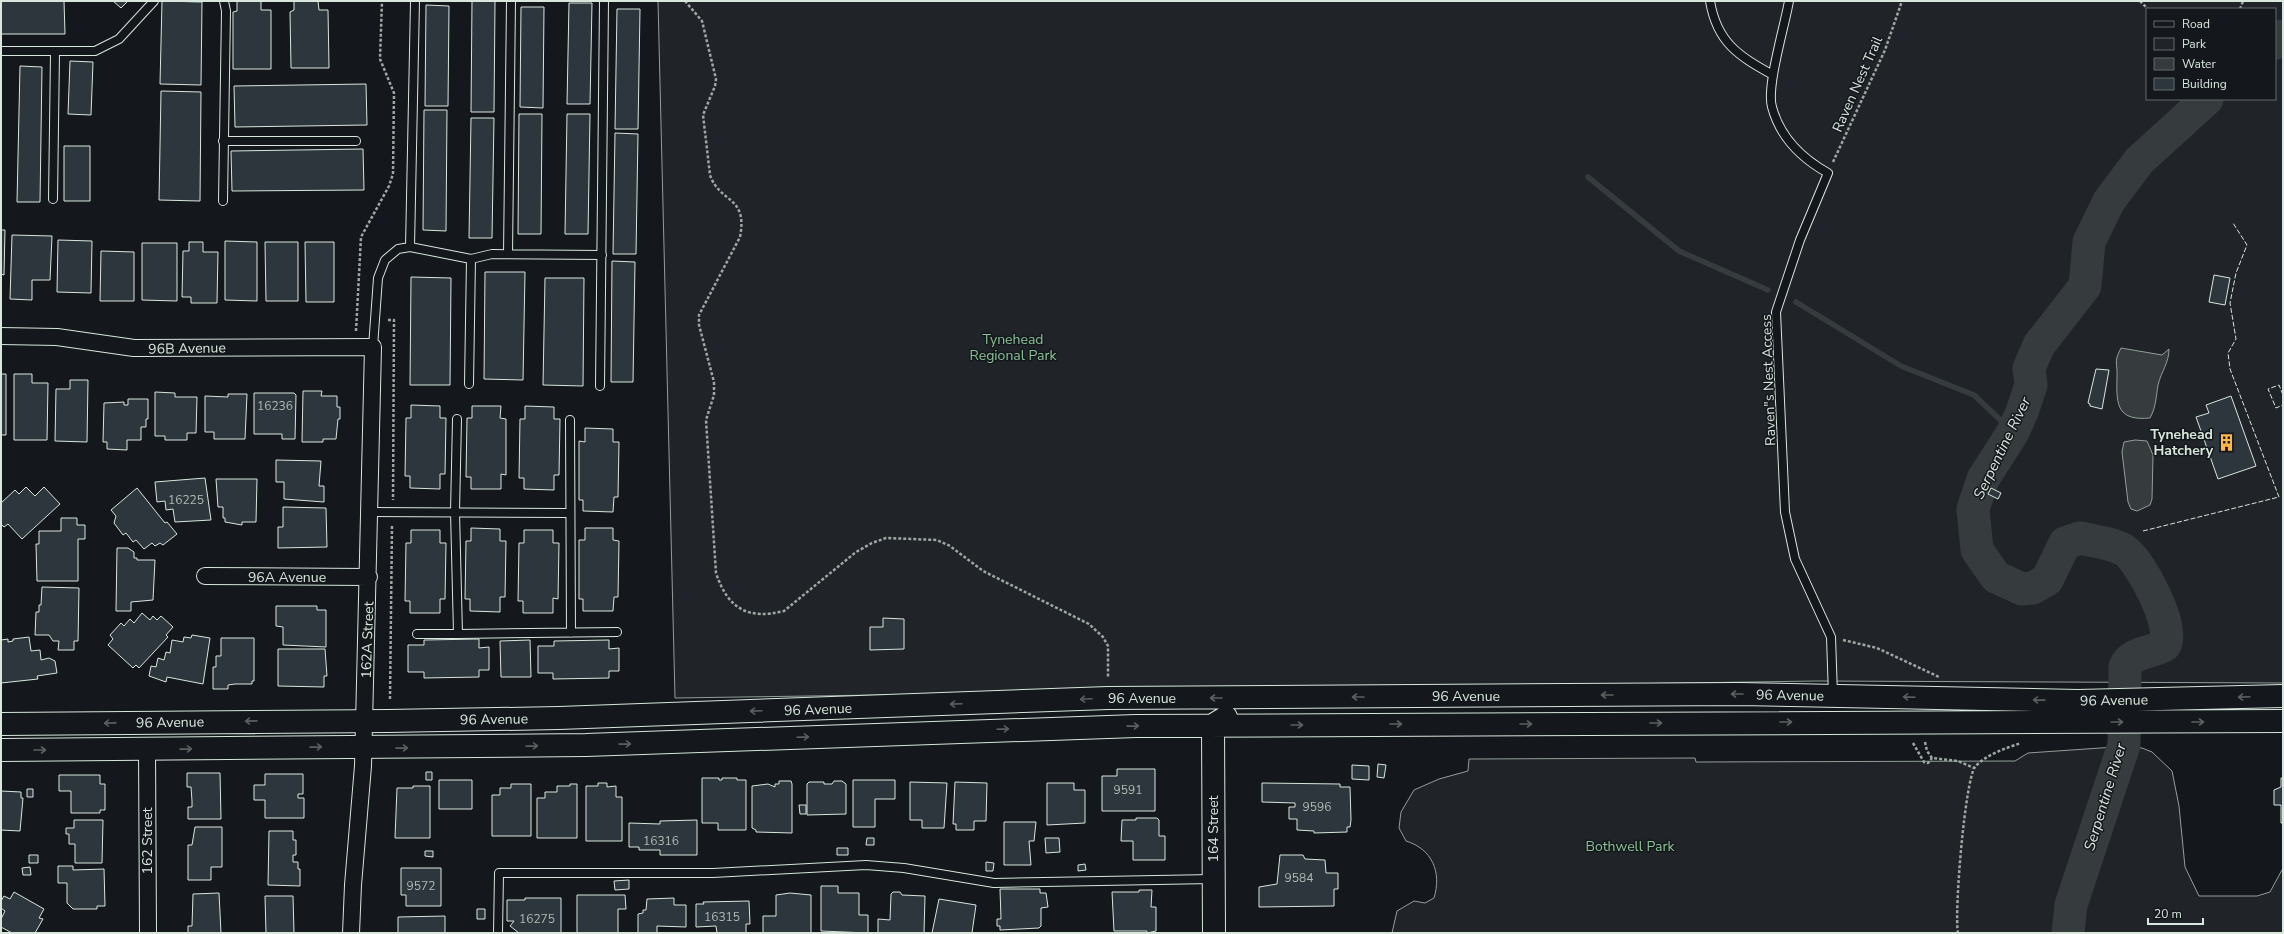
<svg xmlns="http://www.w3.org/2000/svg" width="2284" height="934" font-family="'Nunito Sans',sans-serif">
<rect width="100%" height="100%" fill="#14181c"/>
<path fill="#202428" stroke="#939e99" fill-rule="evenodd" d="M658 1H2283V683L1817 681 675 698ZM2147 9H2275V99H2147Z
M2115 747 2142 748 2152 752 2172 771 2179 806 2185 867 2199 896H2257L2270 892 2283 868V933H1392L1397 911 1414 901 1425 903 1434 898C1442 872 1432 849 1406 841L1399 828 1401 812 1414 790 1439 779 1468 771 1469 759 1695 758 1696 762 2015 761 2028 753Z"/>
<path fill="#363b3e" stroke="#939e99" d="M2121 348 2162 355 2169 349C2169 363 2161 372 2158 385 2156 397 2156 407 2150 418 2118 421 2116 406 2117 378 2118 363 2113 363 2121 348Z
M2135 440 2147 441 2153 455 2152 499 2150 505 2137 511 2131 509 2128 502 2122 452 2124 442Z"/>
<g fill="none" stroke-linecap="round" stroke-linejoin="round">
<path stroke="#363b3e" stroke-width="5.5" d="M1588 177 1679 251 1768 290
M1796 302 1901 366 1974 395 2013 432"/>
<path stroke="#363b3e" stroke-width="33" d="M2275 43 2283 36
M2068 933 2071 905 2124 745 2125 667C2131 651 2154 653 2165 645 2175 627 2141 561 2124 550 2112 543 2094 541 2080 538L2065 543 2047 580 2033 588 2022 589 1996 577 1977 550 1973 509 1983 479 2013 432 2022 412 2031 385 2029 368 2039 345 2085 286 2089 242 2109 201 2139 161 2207 99"/>
</g>
<path fill="#2c363c" stroke="#d8e6dc" d="M1 1H64L65 34H1Z
M113 1H128L121 8Z
M162 1 202 2 201 85 160 84Z
M237 1H261V10H271V69H233V12L237 11Z
M294 1H318L319 10H328L329 68H291L290 12 294 10Z
M472 1H495L494 112H471Z
M569 3H592L590 104H567Z
M426 5 449 6 448 106H425Z
M521 7H544L543 108 520 107Z
M617 9H640L638 129H615Z
M70 61 93 62 91 115 68 114Z
M20 66 42 67 40 202H17Z
M366 84 367 125 235 127 234 86Z
M161 91 201 92 200 201 159 200Z
M424 110H447L446 231 423 230Z
M519 114H542L541 234H518Z
M567 114H590L588 234H565Z
M471 118H494L492 238H469Z
M615 133 638 134 636 254H613Z
M64 146H90V201H64Z
M363 149 364 190 232 191 231 151Z
M1 230H5L4 275 1 274Z
M12 235 52 236 50 280H32V300L10 299Z
M58 240 92 241 91 293 57 292Z
M225 241 257 242V301L225 300Z
M189 242H203V252H218L217 303H191V297H182L183 251H189Z
M265 242H298V301H266Z
M305 242H334V302H306Z
M142 243H177V301L142 300Z
M101 251 134 252V301H100Z
M612 261 635 262 633 382H611Z
M485 272H525L523 380 484 379Z
M2214 275 2230 278 2225 305 2209 302Z
M411 277 451 278 450 385H410Z
M545 278H584L583 386 543 385Z
M2096 369 2109 370 2102 409 2090 406V404L2088 403Z
M1 374H6V435H1Z
M14 374H32V383H48L47 440H14Z
M70 380H88L87 442 55 441 56 389H70Z
M303 391H322L321 396H337V407H340V419H338L336 439H323V442H302Z
M155 392 175 393V397H197L196 433H187V440H165V436H155Z
M254 393H294L296 395 295 439H282V434H254Z
M228 394H247L245 439H214V432H205V396L228 397Z
M2231 396 2256 466 2218 479 2196 417 2209 413 2206 405Z
M128 399H148V419H146V427H141V440H127V450L107 449V442H103L104 403 124 402V405H128Z
M411 405 440 406V418H446L445 474H440V489L410 488V476H405L406 418H411Z
M472 406H501L500 418 506 419V475L501 474V489H471V477H466L467 418H472Z
M525 406 554 407V419H560L559 475H554V490L524 489V478H519L520 419H525Z
M585 428 613 429V442H619L618 497H614L613 512 583 511V500H579V441L585 442Z
M276 460 321 461 319 486H324V502L284 499V482H276Z
M205 478 211 520 175 522 173 509 166 510 165 501 157 502 155 482Z
M216 479H257L256 522H242V525L225 522V518H223V507H218Z
M26 487 35 496 44 487 60 504 22 539 8 524 4 527 1 524V503L15 490 19 494Z
M137 488 165 523 167 522 177 534 163 545 160 543 155 546 152 543 144 549 136 540 133 542 126 533 123 535 114 523 116 516 111 510Z
M1991 488 2001 493 1998 499 1988 494Z
M283 507 326 508 327 547 278 548V527H283Z
M61 518H77V525H85V539H78V581H37L36 544H39V531H61Z
M471 528 500 529V541H506L505 597H500V612L470 611V599H465L466 541H471Z
M585 528H613V540L619 541 618 597H614L613 611H583V599H579V540H585Z
M411 530H440V543H446L445 599H440V613H410V601H405L406 543H411Z
M524 530H553V543H559L558 599 553 598V613H523V601H518L519 543H524Z
M117 548H128L134 552V558H137V560H155L153 600 131 602V611H116Z
M42 587 79 588 78 641H74V650H58L59 641H53L49 635H35L36 612H39V605H41Z
M276 606H317V610H326V647L283 645V627L276 626Z
M142 613 150 620 153 616 157 620 161 616 173 627 166 635 168 637 139 668 136 665 133 668 108 645 113 639 110 635 121 623 124 626 130 619 134 623Z
M883 618 904 619V649L870 650V627H883Z
M192 635 210 638 203 684 167 677 166 682 149 676 151 666 156 667 158 658 164 660 166 652 170 653 172 640 183 642 184 637 191 638Z
M29 637 31 651 40 650 41 660 49 658 55 661 57 673 37 676 38 679 1 683V640L8 639V642L13 641V639Z
M221 638H254V681H252V684H235L228 685V689H213V667H216V656H221Z
M479 639V648L489 647V670H479V677L424 678V672H408V645H424V640Z
M530 640 531 677H501L500 641Z
M609 640V649L619 648V671H609V678L553 679V673H538V646H554V641Z
M278 649H325L327 676H324V687L278 686Z
M1378 764 1386 765 1384 778 1377 777Z
M1352 765 1369 766V780L1352 779Z
M1117 769H1155V811H1102V776H1117Z
M426 772H432V780H426Z
M187 773H220L221 819H188V807H192V801L191 787H187Z
M265 774H303V794H298V798H304V818H265V800H254V785H265Z
M59 775H100V784H105V810H100V813H71V791H59Z
M702 778H719V780H722V778H737V780H746V830H718V823H702Z
M2281 778H2283V823H2281V805H2274V790L2281 787Z
M439 780H472V809H439Z
M853 780H895V799H875V827H853Z
M779 781H791L792 784V833L756 832V830L752 828V786L768 784 775 787V784H779Z
M834 781H842L846 784V814L807 815V784L809 782H824V784H832Z
M910 782 947 783 944 828H922V820H910Z
M955 782 987 783 986 821H974V830H956V824H953Z
M598 783H607V787L616 786V797H622V841H586V786H598Z
M1047 783H1074V790H1085V823L1047 825Z
M1262 783 1340 784V787H1350L1351 820 1350 827H1347V832L1314 833V831L1297 830V819H1289V807H1295V803L1262 802Z
M511 784H531V836H492V795H500V788H511Z
M570 784H577V838H537V798H545V792H557V786H570Z
M413 786H430V838H395L397 788H413Z
M27 789H33V797H27Z
M1 791 21 792V798H23L20 831 1 830Z
M799 805H806V814H800Z
M1136 818H1157L1159 820V836H1165V860H1133V841H1121L1122 820H1136Z
M74 820H103L102 863H75V844H69V834H66V828H74Z
M697 820V855H660V850H639V847H629V823L660 824V821Z
M1004 822H1036L1034 841H1029L1031 865H1004Z
M195 827H222V867H211V880H188V845H192Z
M269 831H293V840H296V855H293V862H298V869H300V886L268 885Z
M867 838H874V845H866Z
M1045 838H1059L1060 852 1046 853Z
M837 848H848V855H837Z
M425 851H433V857L425 856Z
M29 855H38V863H29Z
M1280 855H1303L1305 859 1325 860 1326 873H1338V889H1334V906L1259 907V887L1277 884Z
M986 862 994 863 993 871H986Z
M1085 864 1086 870 1078 871V865Z
M58 866H73V870L104 869 105 906H97V909H73L67 903V883H58Z
M30 867 31 875H23L22 868Z
M401 868H441V906H406V895H401Z
M629 880V889L615 890 614 881Z
M821 886H838V893H859V915H868V933L821 931Z
M1000 889H1040V893H1046L1048 907 1041 908V926L1039 928 1000 930V926H997V919H1001Z
M1139 890H1152L1151 907H1156V931L1147 933V931H1114L1112 892H1139Z
M14 892 44 909 39 918 43 919 35 933H12L1 927V919L5 911 1 908V901L4 896 10 899Z
M893 892H900L902 895 925 896 924 933H878V919L890 920 891 894Z
M219 893 221 933H188V926H192L193 894Z
M790 893 811 895V933H763V916H776V895Z
M577 895H625L626 909H618V933H577Z
M265 896H293L294 933H266Z
M525 898H561V933H519L510 926 514 921H507V900H525Z
M674 898V905H686V927L657 926V933H638V914L643 913V910H646L647 899Z
M939 899 976 905 972 933H932Z
M749 901 750 924H746V933H717L716 926 696 927V904H704L703 902Z
M477 909H485V919H477Z
M445 916V933H398V917Z"/>
<g fill="none" stroke-linecap="round" stroke-linejoin="round">
<defs>
<path id="lane" d="M1710 1C1717 43 1739 56 1773 75
M1789 1C1785 25 1766 87 1772 107 1780 137 1801 158 1828 173L1800 240 1776 312 1785 512 1795 559 1831 637 1833 695
M1 51H95L119 39 154 1
M223 141H356
M53 199 55 53
M223 201 226 11 224 1
M410 247 415 1
M508 254 511 1
M373 347 378 278 385 260 398 249 410 247 471 259 492 254 602 255
M469 384 471 259
M600 386 604 1
M570 420 571 633
M370 512 569 513
M417 634H458L455 512 457 419
M458 634 617 632
M498 933 499 873H713L866 865 904 868 994 883 1213 879"/>
<path id="street" d="M1 336 57 337 134 348 373 347 363 766 353 885 351 933
M205 576 369 577
M147 749 148 933"/>
<path id="secondary" d="M1 724 388 721 559 718 1108 698 1739 694 2078 701 2283 696
M1 750 586 745 1136 726 2283 721
M1214 933 1213 725 1226 717"/>
</defs>
<use href="#lane" stroke="#d8e6dc" stroke-width="10"/>
<use href="#street" stroke="#d8e6dc" stroke-width="18"/>
<use href="#secondary" stroke="#d8e6dc" stroke-width="24"/>
<path stroke="#9da8a2" stroke-width="2.5" stroke-dasharray="3 2" stroke-linecap="butt" d="M685 1 702 21 716 79 715 86 703 115 710 175C720 204 748 195 740 237L699 315V325L714 382V395L706 420 716 573C728 609 748 620 784 611L856 552 872 543 886 538 937 540 950 546 983 571 1089 624 1103 637 1108 646V678
M2140 1 2148 9
M2240 9 2243 1
M1833 162 1885 50 1902 1
M388 320H394L393 500
M356 331 361 237 389 186 393 174 394 93 380 59 382 1
M1843 640 1877 648 1939 677
M390 699 392 525
M1925 742 1927 751 1932 758 1958 761 1974 768
M1913 743 1924 762 1928 763 1932 758
M1958 933C1954 913 1965 780 1975 767 1985 755 2006 748 2021 743"/>
<use href="#lane" stroke="#14181c" stroke-width="8"/>
<use href="#street" stroke="#14181c" stroke-width="16"/>
<use href="#secondary" stroke="#14181c" stroke-width="22"/>
<path stroke="#d8e6dc" stroke-width="1" stroke-dasharray="5 2" stroke-linecap="butt" d="M2283 395 2279 385 2268 389 2276 408 2283 405
M2143 531 2279 497 2230 369 2228 353 2236 339 2230 303 2236 273 2247 245 2233 223"/>
</g>
<defs><path id="oneway-shaft" d="M-6 0H5M1.5-3L5.5 0L1.5 3" fill="none" stroke-width="1.6" stroke-linecap="round" stroke-linejoin="round"/></defs>
<g stroke="#59605f">
<use href="#oneway-shaft" transform="translate(1737 694) rotate(-180)"/>
<use href="#oneway-shaft" transform="translate(1607 695) rotate(180)"/>
<use href="#oneway-shaft" transform="translate(1358 697) rotate(180)"/>
<use href="#oneway-shaft" transform="translate(1909 697) rotate(-178)"/>
<use href="#oneway-shaft" transform="translate(2244 697) rotate(178)"/>
<use href="#oneway-shaft" transform="translate(1216 698) rotate(180)"/>
<use href="#oneway-shaft" transform="translate(1086 699) rotate(177)"/>
<use href="#oneway-shaft" transform="translate(2039 700) rotate(-179)"/>
<use href="#oneway-shaft" transform="translate(956 704) rotate(178)"/>
<use href="#oneway-shaft" transform="translate(756 711) rotate(178)"/>
<use href="#oneway-shaft" transform="translate(251 721) rotate(179)"/>
<use href="#oneway-shaft" transform="translate(1786 722)"/>
<use href="#oneway-shaft" transform="translate(2117 722)"/>
<use href="#oneway-shaft" transform="translate(2198 722)"/>
<use href="#oneway-shaft" transform="translate(110 723) rotate(179)"/>
<use href="#oneway-shaft" transform="translate(1656 723)"/>
<use href="#oneway-shaft" transform="translate(1396 724)"/>
<use href="#oneway-shaft" transform="translate(1526 724)"/>
<use href="#oneway-shaft" transform="translate(1297 725)"/>
<use href="#oneway-shaft" transform="translate(1133 726) rotate(-1)"/>
<use href="#oneway-shaft" transform="translate(1003 729) rotate(-2)"/>
<use href="#oneway-shaft" transform="translate(803 737) rotate(-2)"/>
<use href="#oneway-shaft" transform="translate(625 744) rotate(-1)"/>
<use href="#oneway-shaft" transform="translate(532 746) rotate(-1)"/>
<use href="#oneway-shaft" transform="translate(316 747) rotate(-1)"/>
<use href="#oneway-shaft" transform="translate(402 748) rotate(-1)"/>
<use href="#oneway-shaft" transform="translate(186 749) rotate(-1)"/>
<use href="#oneway-shaft" transform="translate(40 750)"/>
</g>
<defs>
<symbol id="building-bare" viewBox="-9 -9 18 18"><path d="M-4-6H4V6H1V3H-1V6H-4ZM-2.5-4.3h1.7v1.8h-1.7ZM.8-4.3h1.7v1.8H.8ZM-2.5-1h1.7V.8h-1.7ZM.8-1h1.7V.8H.8Z" fill="#ffb74d" stroke="#14181c" stroke-width="2.5" paint-order="stroke"/></symbol>
</defs>
<g fill-rule="evenodd">
<use href="#building-bare" x="2214" y="430" width="25" height="25"/>
</g>
<g text-anchor="middle" stroke-width="3" stroke-linejoin="round" paint-order="stroke">
<g font-size="12" fill="#adbab4">
<text x="275" y="410">16236</text>
<text x="186" y="504">16225</text>
<text x="1128" y="794">9591</text>
<text x="1317" y="811">9596</text>
<text x="661" y="845">16316</text>
<text x="1299" y="882">9584</text>
<text x="421" y="890">9572</text>
<text x="722" y="921">16315</text>
<text x="537" y="923">16275</text>
</g>
<g font-size="14" fill="#d8e6dc" stroke="#14181c">
<text transform="translate(1857 84) rotate(-66)" y="5">Raven Nest Trail</text>
<text transform="translate(187 348) rotate(-1)" y="5">96B Avenue</text>
<text transform="translate(1768 380) rotate(-92)" y="5">Raven"s Nest Access</text>
<text x="287" y="582">96A Avenue</text>
<text transform="translate(367 640) rotate(-88)" y="5">162A Street</text>
<text transform="translate(1790 695) rotate(1)" y="5">96 Avenue</text>
<text x="1466" y="701">96 Avenue</text>
<text x="1142" y="703">96 Avenue</text>
<text transform="translate(2114 700) rotate(-1)" y="5">96 Avenue</text>
<text transform="translate(818 709) rotate(-2)" y="5">96 Avenue</text>
<text transform="translate(494 719) rotate(-1)" y="5">96 Avenue</text>
<text transform="translate(170 722) rotate(-1)" y="5">96 Avenue</text>
<text transform="translate(1213 829) rotate(-90)" y="5">164 Street</text>
<text transform="translate(147 841) rotate(-90)" y="5">162 Street</text>
</g>
<g font-size="14" fill="#8ac095" stroke="#14181c">
<text x="1013" y="344">Tynehead<tspan x="1013" dy="16">Regional Park</tspan></text>
<text x="1630" y="851">Bothwell Park</text>
</g>
<g font-size="14" font-weight="bold" fill="#d8e6dc" stroke="#14181c" text-anchor="end">
<text x="2213" y="439">Tynehead<tspan x="2213" dy="16">Hatchery</tspan></text>
</g>
<g font-size="15" font-style="italic" fill="#d8e6dc" stroke="#14181c">
<text transform="translate(2002 448) rotate(-64)" y="5">Serpentine River</text>
<text transform="translate(2105 797) rotate(-73)" y="5">Serpentine River</text>
</g>
</g>
<rect width="2284" height="934" fill="none" stroke="#d8e6dc" stroke-width="4"/>
<rect x="2146" y="8" width="130" height="92" fill="#14181c" stroke="#626a69"/>
<rect x="2154" y="21" width="20" height="6" fill="#14181c" stroke="#626a69"/>
<text x="2182" y="28" font-size="12" fill="#d8e6dc">Road</text>
<rect x="2154" y="38" width="20" height="12" fill="#202428" stroke="#626a69"/>
<text x="2182" y="48" font-size="12" fill="#d8e6dc">Park</text>
<rect x="2154" y="58" width="20" height="12" fill="#363b3e" stroke="#626a69"/>
<text x="2182" y="68" font-size="12" fill="#d8e6dc">Water</text>
<rect x="2154" y="78" width="20" height="12" fill="#2c363c" stroke="#626a69"/>
<text x="2182" y="88" font-size="12" fill="#d8e6dc">Building</text>
<path d="M2148 918v6h55v-6" fill="none" stroke="#d8e6dc" stroke-width="2"/>
<text x="2154" y="918" font-size="12" fill="#d8e6dc" stroke="#14181c" stroke-width="3" paint-order="stroke">20 m</text>
</svg>
